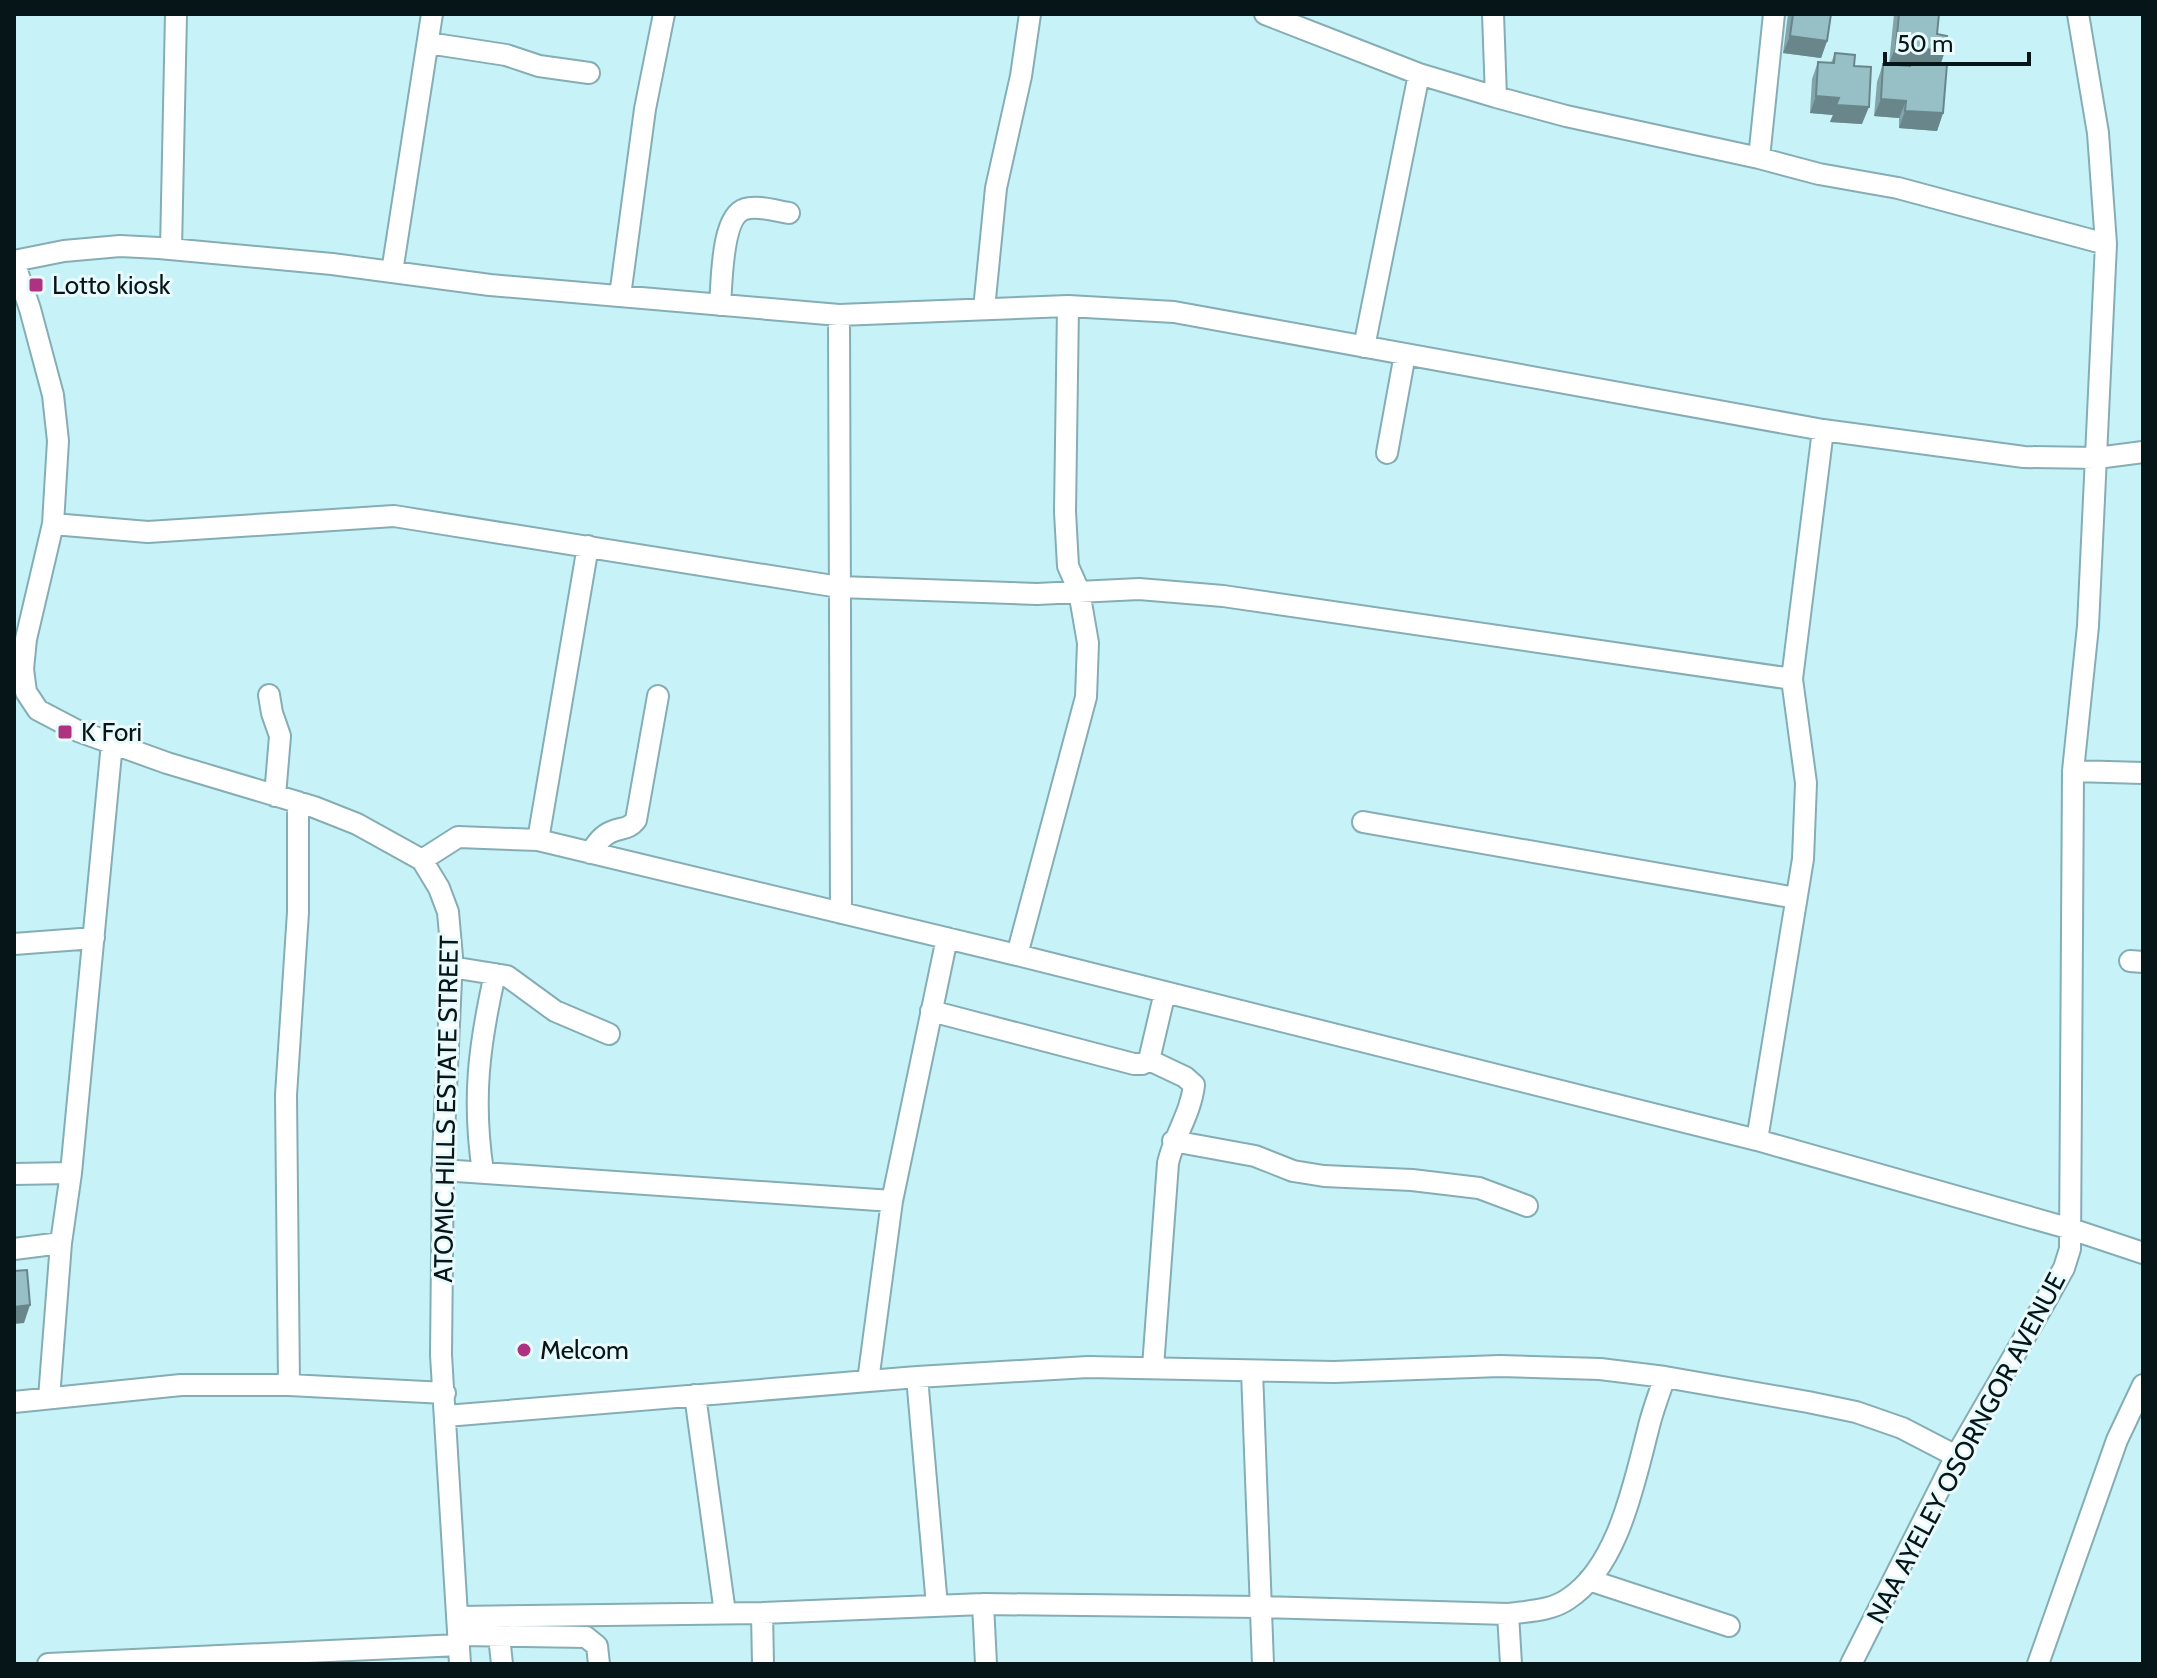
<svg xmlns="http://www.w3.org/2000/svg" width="2157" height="1678" font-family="Cabin,sans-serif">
<rect width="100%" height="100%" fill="#c7f2f8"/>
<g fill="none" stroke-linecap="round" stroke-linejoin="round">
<defs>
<path id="minor" d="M1265 14 1419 74 1496 97 1566 116 1759 158 1819 174 1898 188 2106 244
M1493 14 1496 97
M428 43 506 55 539 66 589 73
M1759 158 1774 14
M171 249 176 14
M14 261 64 251 120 246 159 248 332 264 490 285 839 315 1068 306 1174 312 1823 430 2024 457 2097 458 2143 452
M14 262 30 309 53 395 58 441 53 524 26 639 23 669 26 692 38 710 78 731 167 763 314 807 357 824 422 860 439 888 448 912 452 957 443 1156 441 1355 460 1664
M392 272 432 14
M620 296 645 109 664 14
M720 305C722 283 721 216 745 209 757 205 776 211 789 213
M984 309 996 188 1021 76 1030 14
M839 315 841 913
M1364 347 1419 74
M1387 453 1405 354
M53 524 148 532 394 516 839 587 1037 594 1139 589 1223 596 1792 679
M269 695 272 713 280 736 275 796
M2073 771 2143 773
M1363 822 1796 898
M538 840 588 546
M590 853C596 845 601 836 611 832 622 827 628 830 636 820L658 696
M422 860 458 837 538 840 1017 955 1757 1140 2071 1229 2143 1253
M14 944 94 938
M1017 955 1086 697 1088 643 1079 591 1068 566 1065 512 1068 306
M2130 961 2143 962
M451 967 507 976 555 1011 609 1034
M931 1011 1134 1064H1142L1149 1060 1165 992
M1149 1060 1185 1077 1194 1085C1191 1113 1174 1136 1168 1163L1153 1367
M1757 1140 1803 859 1806 783 1792 679 1823 430
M1173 1141 1255 1156 1293 1171 1324 1176 1412 1180 1479 1188 1527 1206
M442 1170 892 1201
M483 1172C472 1099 479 1045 495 974
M14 1174 71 1173
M14 1249 61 1243
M1252 1371 1263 1664
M917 1377 937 1606
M868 1381 892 1201 947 938
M289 1385 286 1095 298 912V802
M695 1395 725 1613
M49 1398 61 1243 71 1173 112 743
M14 1402 181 1385H289L445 1393
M446 1416 917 1377 1088 1367 1334 1372 1500 1366 1600 1369 1665 1377 1808 1402 1856 1412 1902 1428 1956 1456
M1589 1580 1729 1626
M983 1604 986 1664
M762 1613 763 1664
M1508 1614 1511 1664
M458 1617 762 1613 983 1604 1260 1607 1508 1614C1528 1611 1551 1611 1568 1599 1618 1567 1634 1483 1648 1430 1652 1412 1659 1394 1665 1377
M459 1635 586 1637 597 1646 599 1664
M499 1636 502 1664
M48 1664 459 1645
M1851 1664 1956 1456 2045 1302 2064 1268 2070 1249 2073 771 2088 626 2106 244 2098 133 2078 14
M2038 1664 2117 1440 2143 1385"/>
</defs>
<use href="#minor" stroke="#85adb4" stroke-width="24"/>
<use href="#minor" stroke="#fff" stroke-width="20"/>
</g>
<path fill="#81a5aa" d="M1788 14H1831L1827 41 1821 58 1783 53Z
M1894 14H1939L1937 34 1941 64 1943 113 1937 131 1899 128V118L1874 116 1877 82 1883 64 1909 66 1889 64Z
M1835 53 1854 66 1862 124 1830 122 1833 115 1810 113 1812 79 1818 62 1831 63Z"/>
<path fill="#69868b" d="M1790 36 1827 41 1821 58 1783 53Z
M1896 46 1945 51 1939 69 1910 62 1909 66 1889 64Z
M1816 96 1839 98 1869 107 1862 124 1830 122 1833 115 1810 113Z
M1881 99 1906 101 1899 118 1874 116Z
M1905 111 1943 113 1937 131 1899 128Z
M30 1305 24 1323 14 1324V1307Z"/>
<path fill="#96c0c6" stroke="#69868b" stroke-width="2" d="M1793 14H1831L1827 41 1790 36Z
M1899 14H1939L1937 34 1947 36 1945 51 1896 46Z
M1835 53 1855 55 1854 66 1871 67 1869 107 1836 105 1839 98 1816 96 1818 62 1834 63Z
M1910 62 1947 64 1943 113 1905 111 1906 101 1881 99 1883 64 1910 66Z
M27 1270 30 1305 14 1307V1271Z"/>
<g fill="#af3282" stroke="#e9fafc" stroke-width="3">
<rect x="28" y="277" width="16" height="16" rx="4"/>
<rect x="57" y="724" width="16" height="16" rx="4"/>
<circle cx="524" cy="1350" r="8"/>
</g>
<g text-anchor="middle" stroke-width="6" stroke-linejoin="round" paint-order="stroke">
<g font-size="26" fill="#061518" stroke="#e9fafc" text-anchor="start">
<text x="52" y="294">Lotto kiosk</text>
<text x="81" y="741">K Fori</text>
<text x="540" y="1359">Melcom</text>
</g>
<g font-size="26" fill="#061518" stroke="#e9fafc">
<text transform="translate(446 1109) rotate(-89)" y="9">ATOMIC HILLS ESTATE STREET</text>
<text transform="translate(1966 1448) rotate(-62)" y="9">NAA AYELEY OSORNGOR AVENUE</text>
</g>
</g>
<rect width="2157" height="1678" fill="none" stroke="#061518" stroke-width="32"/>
<path d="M1885 52v12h144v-12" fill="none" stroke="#061518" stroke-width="4"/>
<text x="1897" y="52" font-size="24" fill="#061518" stroke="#e9fafc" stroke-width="6" paint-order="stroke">50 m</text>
</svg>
